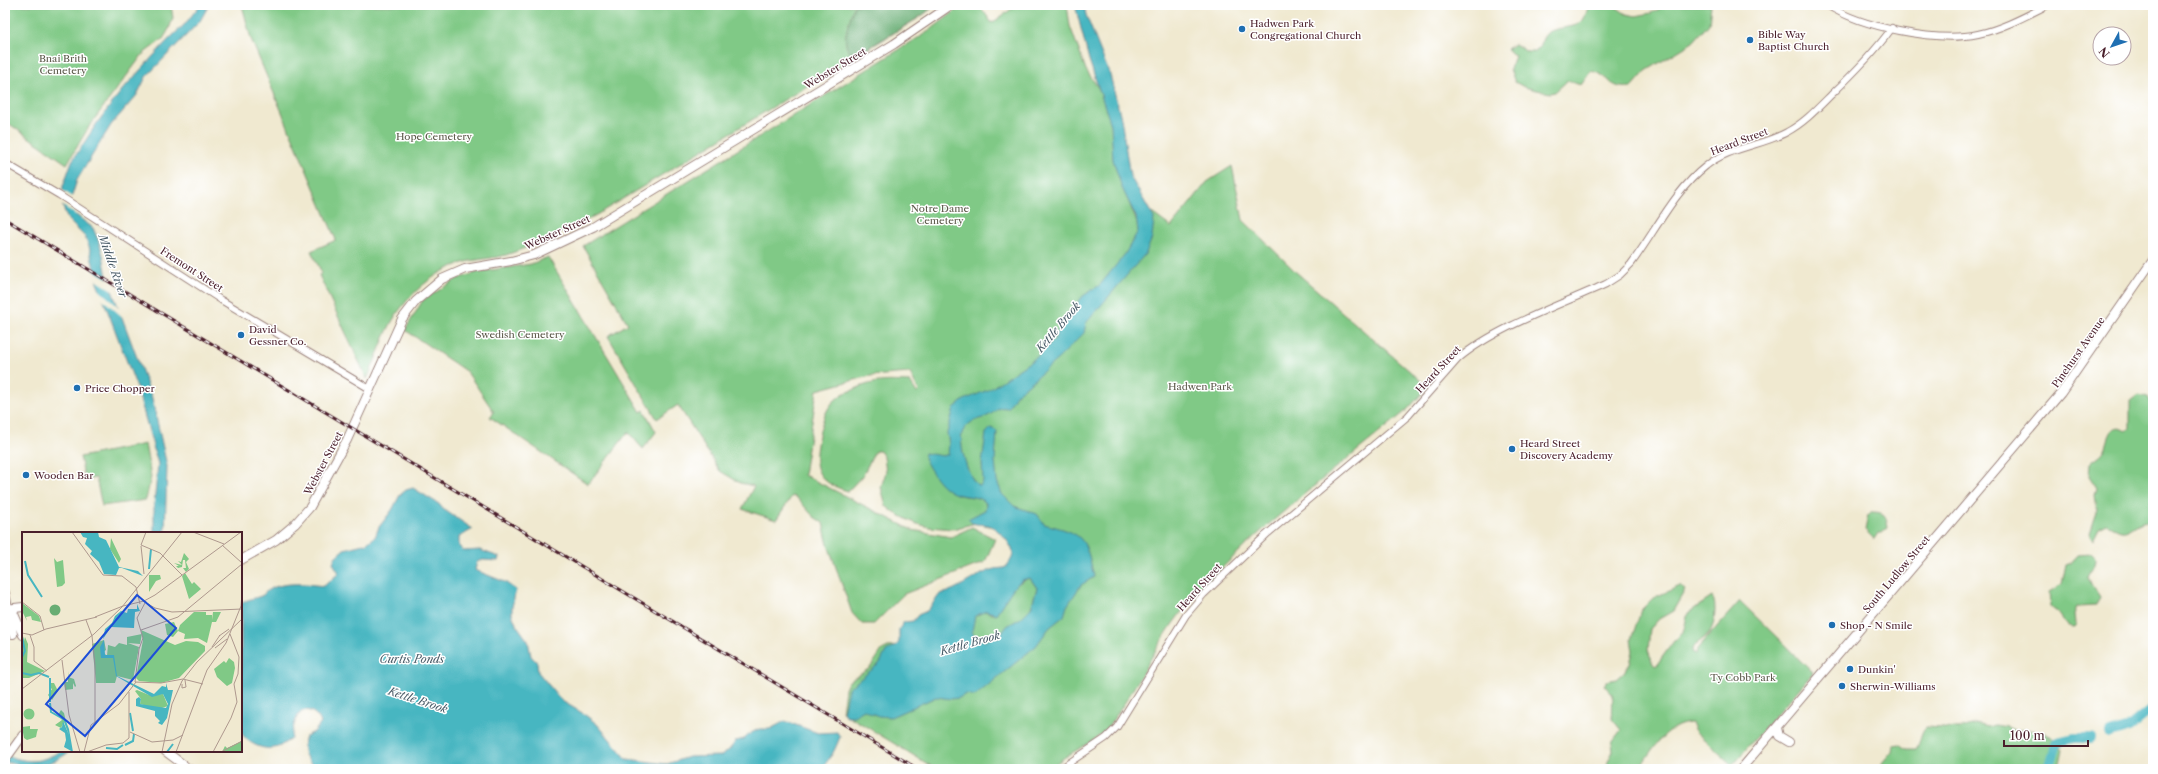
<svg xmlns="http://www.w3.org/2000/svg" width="2158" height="774" font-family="'Libre Caslon Text',serif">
<rect width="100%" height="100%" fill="#fff"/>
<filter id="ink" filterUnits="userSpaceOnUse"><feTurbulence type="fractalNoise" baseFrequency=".025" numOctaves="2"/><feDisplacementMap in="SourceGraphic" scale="8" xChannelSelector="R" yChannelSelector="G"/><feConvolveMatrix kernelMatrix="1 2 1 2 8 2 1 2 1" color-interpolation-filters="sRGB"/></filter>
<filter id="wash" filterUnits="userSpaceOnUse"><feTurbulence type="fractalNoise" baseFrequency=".012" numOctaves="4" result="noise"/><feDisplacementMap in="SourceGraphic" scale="16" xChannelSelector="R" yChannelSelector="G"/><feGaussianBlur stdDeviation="0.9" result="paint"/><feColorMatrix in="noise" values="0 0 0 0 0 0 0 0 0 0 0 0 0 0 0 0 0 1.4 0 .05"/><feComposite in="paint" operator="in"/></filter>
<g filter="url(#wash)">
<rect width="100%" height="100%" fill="#f0e9d0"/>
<path fill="#80c986" stroke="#657458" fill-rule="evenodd" d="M5 5H171L173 18 169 29 163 39 143 54 90 125 67 164 5 121Z
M242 5H936L920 17 598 214C568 230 538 244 506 255 495 258 482 259 470 261 439 268 414 289 396 315 384 333 376 360 367 379L319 275 322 273 311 251 336 240 251 39Z
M963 5H979L992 23 1017 5H1067L1070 26 1086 70 1108 102 1126 195 1138 225 1152 213 1171 227 1207 182 1232 166 1243 220 1296 272 1428 387 1406 411C1335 470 1258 527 1195 596 1159 634 1140 685 1108 727 1094 745 1068 751 1050 769H936L842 712 845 689 848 682 870 668 882 650 888 647 898 646 981 612 986 611 992 614C1005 602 1012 582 1030 578L1037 588 1031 608 1043 599 1023 561 997 528 976 523 953 529 929 527 914 523 893 512 886 506 881 487 886 472 884 457 880 451H875L863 475 848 491C814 482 812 465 819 435 823 419 826 406 840 396 843 393 848 392 851 391 873 380 885 381 910 382L917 393 919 391 910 373 870 376 817 390 804 475 912 530 951 537 972 527 995 539 985 562 904 594 874 624H862L852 613 828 545 823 523 814 517 796 497 792 496 776 520 742 509 754 486 740 483 720 471 678 405 657 419 608 336 628 324 583 246 929 31ZM939 478 993 501 986 504 980 498 959 495Z
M1589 5H1613L1626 14 1636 16 1651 13 1667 5H1711L1709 24 1693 42 1646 71 1632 87C1607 90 1613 76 1591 71L1581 85 1567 81 1555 92 1550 93 1524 87 1515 82 1510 69 1515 56 1507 49 1515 44 1527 52H1535L1541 46C1543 21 1574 33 1583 20 1586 16 1587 9 1589 5Z
M548 257 641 412 644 410 656 432 643 449 628 432 588 484 490 417 494 412 467 372 405 330 423 300 457 279 478 272 531 264Z
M2138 395 2148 397 2153 406V521C2137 519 2131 533 2121 531 2116 530 2112 526 2107 524L2099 528 2093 540 2089 533 2097 509 2095 494 2097 488 2089 476 2090 463C2094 459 2100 456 2103 452 2110 444 2107 420 2127 431L2130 428V401Z
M145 444 151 477 146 500 102 506 96 478 85 480 80 457Z
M1872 512C1885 512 1886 515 1888 528L1882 533H1878L1874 539 1865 530 1868 516Z
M2090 553 2096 559C2096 568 2089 570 2087 578L2100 598 2096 606 2077 607 2074 614 2075 624 2073 627C2062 627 2064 618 2057 612 2055 610 2052 609 2050 606L2049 592 2062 584 2066 564 2071 562 2078 554Z
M1680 586 1685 590 1673 611 1659 619 1650 629 1648 650 1653 664 1656 666 1658 663 1674 641 1683 633 1688 613 1712 597C1718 604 1714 627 1709 634 1703 640 1694 643 1692 652L1696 654 1697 649 1740 601 1813 673 1732 765 1695 731 1691 723C1666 724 1652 750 1639 769H1627L1621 765 1611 768 1607 764 1613 751 1612 742 1621 730 1612 719C1613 710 1612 703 1613 695L1604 685 1607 681 1616 679 1623 673 1630 664 1633 651 1631 639 1642 609 1653 598Z
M1974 724 1989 727 1995 725 2007 727 2014 730H2031L2044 733 2054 738 2063 749 2059 768 1882 769V763L1892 751 1893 745 1900 744 1907 749H1916C1921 742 1920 732 1926 727L1958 729Z"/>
<path fill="#68ad73" stroke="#59664f" d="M854 5H936L920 17 860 53 849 52C840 39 851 19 854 5Z"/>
<path fill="#47b6c1" stroke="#486a76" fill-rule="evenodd" d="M200 5H209L200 21 146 77 137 95 111 125 77 180 71 199 76 215 93 228 99 242 103 255 107 277 152 398 167 466 165 533H154V505L158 464 137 388 97 283 89 246 85 237 68 220 62 204 63 186 72 161 97 123 122 90 167 41 185 24Z
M1075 5H1084L1086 15 1110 75 1121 118 1130 176 1154 218 1152 238 1146 253 1086 323 1084 333 1059 358 1016 395 1008 408C1005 408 1001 407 999 408 996 409 994 413 991 414 981 421 972 417 963 431 957 440 969 484 980 486L983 481 982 463 986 433 991 428 997 431 995 461 997 481 1002 494 1014 506 1037 514 1044 524C1085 534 1085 537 1094 577L1081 585 1067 606 1064 616 1049 628 1036 646 975 696 966 694 959 698 951 699 936 697 891 717 878 716 864 710 854 716H847L843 713 848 689 880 663 886 651 896 646 899 642V629L904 622 913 621 918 615 927 611 940 594C959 590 974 575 994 569 998 568 1002 569 1006 567 1009 563 1013 558 1013 553 1012 544 997 527 988 525 983 524 977 525 972 523L968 519 985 510 986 503C977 496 971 497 960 495 943 492 931 472 924 458L925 453 943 456 948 454 949 444 947 433 954 408 964 400 990 389 1037 357 1054 340 1061 324 1070 312 1083 296 1100 285 1125 254 1138 231 1136 217 1122 188 1113 160 1111 125 1089 60ZM1030 578 1037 588 1031 608 1021 618 1007 626 999 637H992L986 641 975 638 972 631 975 616 986 611 996 614 1014 587 1022 580Z
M413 488 439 504 443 509 473 529 459 537V546L463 551 480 550 499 557 498 561 483 560 477 562 475 570 505 582 516 590 512 607V614L516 624 528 641 531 656 537 662 538 672 562 701 584 714 597 724 627 759 667 764 688 757 721 756 729 750 736 741 744 739 751 733 759 729H770L785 721 818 733 837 732 840 737C835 750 830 761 819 769H334L329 763 315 768C304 756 301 751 306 736L314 732 321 723C320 719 317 716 314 713 297 702 293 728 291 739 287 741 284 744 280 746 267 753 247 744 241 732V604C247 599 253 599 261 596 264 595 265 592 268 590 284 581 307 584 324 586L339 573 333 563 335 557 344 549 367 543 375 537 379 527 392 510 400 495 406 490Z
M61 751H70C49 768 30 768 5 762V755C29 763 38 764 61 751Z"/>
<path fill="#f0e9d0" d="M61 189 74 198 78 213 76 215 60 204Z
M93 270 110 280 114 291 94 279Z
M96 287 122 310 126 320 99 296Z"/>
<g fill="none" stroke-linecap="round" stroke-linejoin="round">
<path stroke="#47b6c1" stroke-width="10" d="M2110 733 2130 727 2153 708
M2049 769 2057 742 2074 738H2091"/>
</g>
</g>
<g filter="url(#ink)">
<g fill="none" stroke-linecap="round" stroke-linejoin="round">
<defs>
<path id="minor" d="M1827 5C1861 27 1937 43 1978 34 2002 29 2026 16 2048 5
M5 163 59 195 221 300 370 389
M1060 769 1106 738 1117 727 1186 615 1204 594 1266 535 1408 416 1458 359C1494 328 1562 304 1606 284L1620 275 1631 264C1655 232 1674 191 1706 166 1729 147 1762 146 1787 132 1804 123 1817 109 1831 95 1853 74 1874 53 1892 28"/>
<path id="major" d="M241 560 276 540 295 524 310 507 347 440 402 319 416 301 442 279 465 269 511 261 534 255 593 227 894 44 951 5
M5 593 13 634
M6 609 23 607
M7 610 14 614 23 635
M1777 728 1779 736 1789 742
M165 751 189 769
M5 760 23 735
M1741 769 2061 393 2153 260"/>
</defs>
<use href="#minor" stroke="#9d847e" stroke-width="8"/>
<use href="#major" stroke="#9d847e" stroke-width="10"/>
<use href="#minor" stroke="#fff" stroke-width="6"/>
<use href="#major" stroke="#fff" stroke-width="8"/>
<defs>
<path id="rail" d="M5 219 918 769"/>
</defs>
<use href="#rail" stroke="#4a1f2b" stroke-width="3"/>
<use href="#rail" stroke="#fff" stroke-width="1.5" stroke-dasharray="4.5" stroke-linecap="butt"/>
</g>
</g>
<g fill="#1f6fb2" stroke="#fff" stroke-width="1.5">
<circle cx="1242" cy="29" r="4"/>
<circle cx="1750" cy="40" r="4"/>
<circle cx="241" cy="335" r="4"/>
<circle cx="77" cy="388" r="4"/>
<circle cx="1512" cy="449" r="4"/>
<circle cx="26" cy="475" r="4"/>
<circle cx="1832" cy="625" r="4"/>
<circle cx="1850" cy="669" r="4"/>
<circle cx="1842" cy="686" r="4"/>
</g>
<g text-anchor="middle" stroke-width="3" stroke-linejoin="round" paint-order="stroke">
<g font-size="10" fill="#4a1f2b" stroke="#fff" text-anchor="start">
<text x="1250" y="27">Hadwen Park<tspan x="1250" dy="12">Congregational Church</tspan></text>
<text x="1758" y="38">Bible Way<tspan x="1758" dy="12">Baptist Church</tspan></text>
<text x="249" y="333">David<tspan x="249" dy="12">Gessner Co.</tspan></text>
<text x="85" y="392">Price Chopper</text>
<text x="1520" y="447">Heard Street<tspan x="1520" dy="12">Discovery Academy</tspan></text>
<text x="34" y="479">Wooden Bar</text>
<text x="1840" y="629">Shop - N Smile</text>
<text x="1858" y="673">Dunkin'</text>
<text x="1850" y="690">Sherwin-Williams</text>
</g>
<g font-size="10" fill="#5d5a4b" stroke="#fff">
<text x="63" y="62">Bnai Brith<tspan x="63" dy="12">Cemetery</tspan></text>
<text x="434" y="140">Hope Cemetery</text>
<text x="940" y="212">Notre Dame<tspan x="940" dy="12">Cemetery</tspan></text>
<text x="520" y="338">Swedish Cemetery</text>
<text x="1200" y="390">Hadwen Park</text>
<text x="1743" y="681">Ty Cobb Park</text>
</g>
<g font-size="10" fill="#4a1f2b" stroke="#fff">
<text transform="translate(835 68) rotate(-31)" y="4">Webster Street</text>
<text transform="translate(1739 141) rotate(-21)" y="4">Heard Street</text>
<text transform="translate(557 232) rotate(-24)" y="4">Webster Street</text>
<text transform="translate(192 269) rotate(33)" y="4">Fremont Street</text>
<text transform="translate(2078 352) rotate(-55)" y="4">Pinehurst Avenue</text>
<text transform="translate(1438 369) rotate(-47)" y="4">Heard Street</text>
<text transform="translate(323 463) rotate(-62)" y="4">Webster Street</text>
<text transform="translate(1896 574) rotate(-50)" y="4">South Ludlow Street</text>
<text transform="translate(1199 587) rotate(-48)" y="4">Heard Street</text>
</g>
<g font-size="11" font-style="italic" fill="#495b67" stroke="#fff">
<text transform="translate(113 266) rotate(71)" y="4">Middle River</text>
<text transform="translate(1058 327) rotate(-50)" y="4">Kettle Brook</text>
<text transform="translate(970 643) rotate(-16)" y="4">Kettle Brook</text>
<text x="412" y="663">Curtis Ponds</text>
<text transform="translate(418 700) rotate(18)" y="4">Kettle Brook</text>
</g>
</g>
<g transform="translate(22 532)">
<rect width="220" height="220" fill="#f0e9d0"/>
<path d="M89 6 99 27 97 31 88 17ZM162 21 167 27 164 30 167 37 164 40 161 36H164L163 28H161L160 35 156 36 154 34H157L152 31 160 33 156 29 159 30ZM32 26 35 30 41 28 43 51 40 54 35 55ZM163 41 170 52 172 50 179 57 167 67 160 44ZM127 43H138L139 47 134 49 127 60ZM0 71 17 84 19 90 10 88 9 84 4 85 5 89 1 81 0 84ZM172 80H184V83H190V88L191 80H199L194 90H190L185 111 176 106 162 107 163 102 156 99 151 105 145 103 143 92 152 90 156 99 158 93ZM119 98 153 113 164 109 176 110 183 114V119L157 146 139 151 117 149 114 146 121 108ZM120 102 118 112 106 111 117 115 111 148 95 144 93 151H74L70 112 82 108 84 118 81 120 85 124 86 113 93 115 97 111 105 113V105ZM1 104 2 109 3 105 6 112 5 130 23 139 7 146H0ZM207 126 212 130 213 136 210 151 205 154 195 145 192 137 202 129 204 131ZM47 139 46 145 52 147 54 154 53 155 51 151V157L43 158 42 150H46V143ZM29 151H32L36 159 30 168 26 163 30 157 27 155ZM115 158 127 163 141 162 146 174 137 177 118 172 119 167 113 159ZM1.5 182a5.5 5.5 0 1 1 11 0a5.5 5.5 0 1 1-11 0ZM39 178 42 181 47 203 42 190 39 196 33 193 40 188 36 183ZM8 194V197H16L15 200 14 205 5 208 2 206 0 195ZM220 209V220H200L203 214 205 216Z" fill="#80c986"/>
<path d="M27.5 78a5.5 5.5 0 1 1 11 0a5.5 5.5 0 1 1-11 0Z" fill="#68ad73"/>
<path d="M58 0H76L77 5 84 8 97 35 116 39 121 44 100 36H97L94 43 82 42 77 30 68 22 70 19 63 12 65 6 61 5ZM115 72 118 79 113 80 112 96 89 95 81 107 83 97 90 91 93 84 99 79 105 81 106 77H115ZM82 108 83 123H92L95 144 132 162 140 154 144 155V151L146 158H151L145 186 140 193 136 191 138 189 133 184V179L114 174V167L117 165 119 167 118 172 144 176 146 172 141 162 130 165 94 144 91 126H79L78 115ZM41 186 43 187 47 197 51 220 42 215 44 208 43 201 37 197 40 195 41 189 47 203Z" fill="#47b6c1"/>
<path fill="none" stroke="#47b6c1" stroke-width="2" d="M3 29 6 43 20 65M127 37 129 17M0 105 3 119 0 125M0 141 9 143 17 141 27 145M28 146V170M28 171 29 180 43 188M108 181 111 199M103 213 111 209 112 202M84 216 95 217 101 213M149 220H145L151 212"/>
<path fill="none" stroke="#ae988e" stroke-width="1" d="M50 0 81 43 100 44 114 55 118 72M171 0 202 12M119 13 138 21 160 43M119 13 124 0M200 13 220 31M119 14 122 42M121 69 133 76 150 80 220 77M124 69 115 86 121 106 117 117 113 150 139 151 161 147 181 152M0 70 18 84 22 98M100 75 160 0M73 85 101 74M64 88 70 104 73 133V190M119 98 156 85 220 32M0 101 10 103 24 97 75 85M8 103 12 115V129L25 139M197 104 207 97M190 115 198 103M193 116 205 107M40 128 47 183 58 220M160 152V156L164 155 163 148M0 157 72 102 101 74 122 69 133 63 219 0M108 200 130 210 151 208 161 203M62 220 69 193 97 172 114 150M65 220 84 213 101 211 107 206V160M140 220 150 172 160 149 175 130 220 87M154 220 185 138 204 111 219 74 220 61M191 220 209 186 215 170 212 152 216 142 217 125 208 102M199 220 220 209"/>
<path fill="#1d4ed8" fill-opacity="0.15" stroke="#1d4ed8" stroke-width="2" d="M115 63 154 96 63 204 24 172Z"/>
<rect width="220" height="220" fill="none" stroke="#4a1f2b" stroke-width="2"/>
</g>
<rect width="2158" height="774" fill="none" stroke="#fff" stroke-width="20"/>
<g transform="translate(2112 46) rotate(230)"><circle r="19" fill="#ffffff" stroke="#b7a5aa"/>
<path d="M0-3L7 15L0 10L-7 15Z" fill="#1f6fb2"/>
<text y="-6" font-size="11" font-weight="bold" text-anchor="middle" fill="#4a1f2b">N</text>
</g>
<path d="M2004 740v6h84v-6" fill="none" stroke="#4a1f2b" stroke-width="2"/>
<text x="2010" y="740" font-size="12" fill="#4a1f2b" stroke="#ffffff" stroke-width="3" paint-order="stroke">100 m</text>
</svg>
